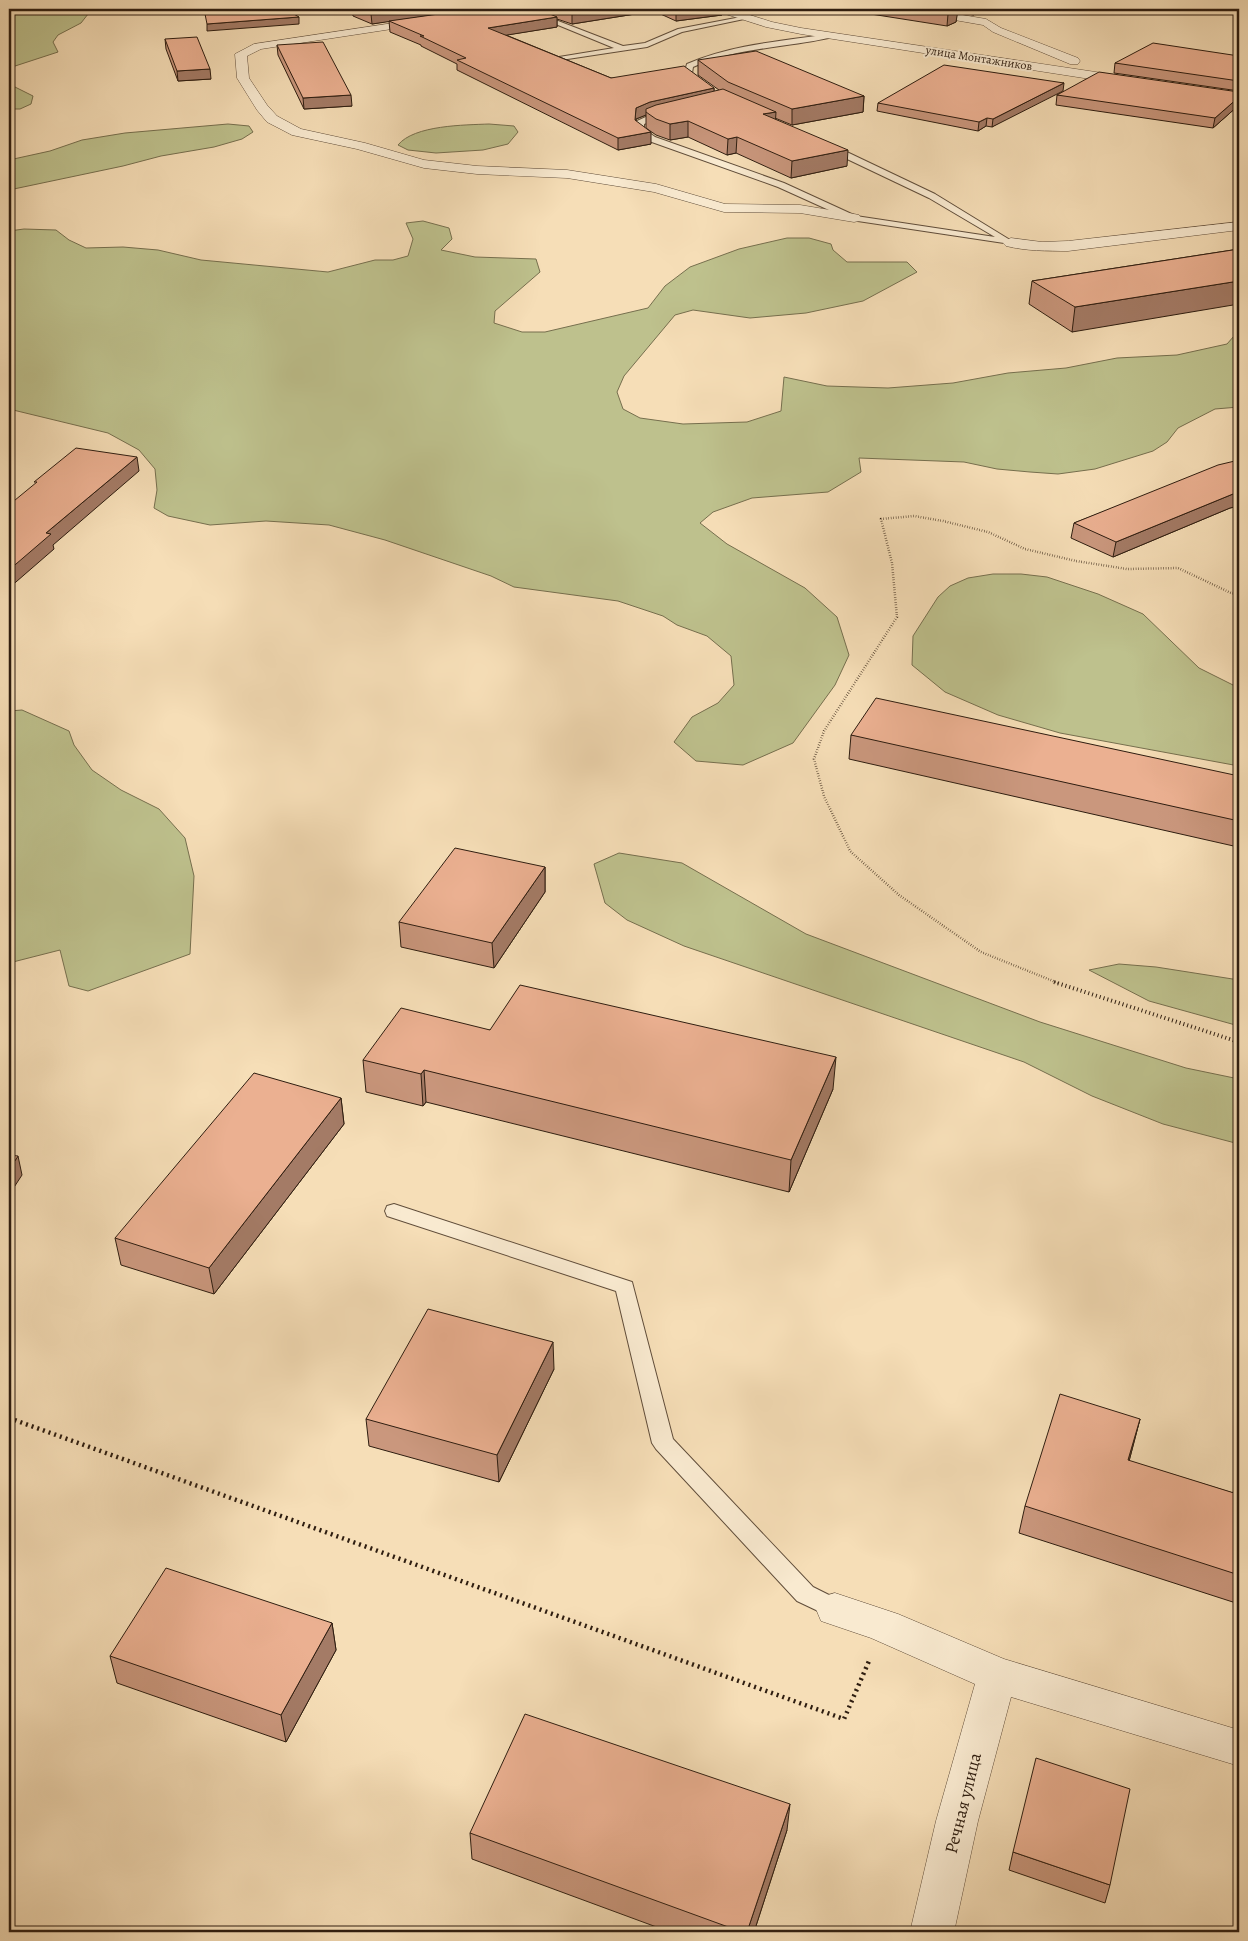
<svg xmlns="http://www.w3.org/2000/svg" width="1248" height="1941" font-family="Alegreya,serif">
<rect width="100%" height="100%" fill="#f6deb7"/>
<filter id="stains"><feTurbulence type="fractalNoise" baseFrequency=".004" numOctaves="4"/><feColorMatrix values="0 0 0 0 .2 0 0 0 0 .09 0 0 0 0 .02 0 0 0 .5 -.17"/></filter>
<radialGradient id="worn" r=".72"><stop offset=".6" stop-color="#630" stop-opacity="0"/><stop offset="1" stop-color="#630" stop-opacity=".3"/></radialGradient>
<path fill="#bec18d" stroke="#766f4e" d="M9 9H92L81 23 58 35 53 42 58 52 9 68Z
M9 84 33 96 31 104 20 109H9Z
M228 124 249 126 253 132 242 139 214 147 161 156 123 166 9 190V160L50 151 82 140 125 133Z
M489 124 514 126 518 132 508 144 483 150 436 153 408 150 398 145C414 125 465 125 489 124Z
M423 221 449 228 452 239 441 250 475 257 536 259 540 272 495 311 494 323 522 332H545L648 308 665 286 690 267 739 249 787 238H809L831 244 833 250 847 262H907L917 272 863 301 806 313 750 318 693 310 675 315 624 376 617 392 623 409 640 418 683 424 747 422 781 411 784 377 827 386 888 388 953 383 1008 373 1066 368 1117 358 1177 355 1227 344 1234 336 1239 334V407L1215 409 1178 428 1167 442 1153 451 1095 469 1058 474 1030 472 997 469 964 462 859 458 861 472 828 492 752 498 713 512 700 523 727 544 805 588 837 617 849 655 835 685 793 743 743 765 696 761 674 742 692 717 718 703 734 685 731 656 707 636 677 625 663 616 618 601 514 587 491 576 385 540 329 525 266 521 210 525 168 516 154 508 157 490 155 469 139 450 108 433 9 409V231L24 229 56 230 69 240 86 248 123 247 158 250 201 260 328 272 375 260H393L408 256 413 239 406 223Z
M993 574H1021L1047 577 1098 594 1143 614 1199 668 1239 688V766L1060 733 998 715 945 692 912 665 913 636 938 597 950 586 968 578Z
M22 710 69 731 74 745 92 770 121 790 159 809 185 838 194 876 190 954 88 991 69 986 60 950 9 963V711Z
M619 853 682 863 806 934 1040 1022 1186 1068 1239 1079V1144L1163 1124 1092 1096 1024 1062 684 946 627 920 605 903 594 864Z
M1119 964 1156 967 1239 980V1026L1149 1001 1089 970Z"/>
<g fill="none" stroke-linecap="round" stroke-linejoin="round">
<defs>
<path id="service" d="M519 9H527L623 46 645 43 678 29 746 16 749 18 682 32 647 47 561 60 559 59V57L614 48Z
M831 34 833 35V37C786 48 738 47 693 67L692 73 705 83V87H699L684 74 687 64C733 44 783 41 831 34Z
M666 112H669V116L644 124V129L655 137 784 183 856 216 995 237 929 198 824 148V144H830L935 194 1015 243 1011 246 1004 243 851 220 778 187 649 141 636 130 637 121 650 115Z
M394 1204 632 1282 673 1439 813 1587 843 1602 846 1609 843 1616 835 1619 797 1601 656 1449 652 1443 616 1291 387 1216 385 1211 387 1206Z"/>
<path id="minor" d="M714 9H731L772 22 801 28 1129 77 1135 81 1129 85 801 34 766 27 716 11Z
M903 9H927L986 19 1001 28 1078 58 1080 61 1078 64H1070L993 32 983 25 909 12Z
M427 18 431 19 433 21 431 23 261 49 247 56 249 78 267 105 277 116 301 129 365 143 424 160 477 166 567 170 656 184 725 204 800 205 854 214 859 215 861 218 859 221 854 222 800 213 724 212 654 192 567 178 477 174 424 168 357 149 292 135 267 122 257 110 237 78 235 54 254 44Z
M1239 222V230L1068 251C1047 251 1026 251 1006 246L1003 243 1006 240 1011 238 1042 242 1068 241Z
M835 1593 898 1614 1004 1659 1239 1730V1766L1011 1697 978 1821 954 1932H910L936 1821 975 1684 871 1638 821 1621 816 1609 821 1597Z"/>
</defs>
<use href="#service" stroke="#604d3a" stroke-width="2"/>
<use href="#minor" stroke="#604d3a" stroke-width="1"/>
<path stroke="#2e1d10" stroke-width="2.5" stroke-dasharray="0.5 2" stroke-linecap="butt" d="M1058 983 981 952 899 895 850 851 824 796 814 759 824 731 897 617 892 563 881 519 914 516 943 521 988 532 1025 549 1076 561 1127 569 1178 568 1231 593 1239 594"/>
<path stroke="#2e1d10" stroke-width="4" stroke-dasharray="1 3" stroke-linecap="butt" d="M1054 982 1239 1042"/>
<path stroke="#2e1d10" stroke-width="4.5" stroke-dasharray="2 4" stroke-linecap="butt" d="M9 1418 844 1719 869 1661"/>
<use href="#service" fill="#f9ead0" fill-rule="evenodd"/>
<use href="#minor" fill="#f9ead0" fill-rule="evenodd"/>
</g>
<path fill="#ca977d" stroke="#2e1d10" d="M294 9H305L306 14Z
M352 9H722V15L676 21 654 11 572 24 557 19V27L506 35 611 78 714 88V92L719 90 698 75V60L864 96 863 112 792 125 775 118V119L847 166 791 178 736 153 727 155 688 137 670 140 656 135 646 128V115L636 119V121L651 144 618 150 457 70V64L421 46V45L390 32 389 21 372 24 353 16Z
M736 9H768L746 12Z
M839 9H987L973 15 957 12 956 22 947 26Z
M165 39 211 79 178 81 166 49Z
M277 45 352 106 304 109 278 55Z
M1239 56V91L1114 73 1115 63Z
M1064 83 992 127 986 126 978 131 877 111 878 103Z
M1239 92V105L1213 128 1056 105 1057 95Z
M1239 249 1072 332 1029 304 1032 281Z
M1239 460V506L1230 508 1113 557 1071 538 1074 523Z
M851 735 1239 776V842L1238 847 849 759Z
M545 867V892L494 968 401 947 399 922Z
M490 1030 833 1089 789 1192 426 1102 423 1106 366 1092 363 1060Z
M341 1098 344 1124 214 1294 121 1265 115 1238Z
M554 1369 499 1482 369 1446 366 1419Z
M1140 1419 1129 1461 1233 1493 1239 1467V1604L1019 1533 1025 1506Z
M332 1623 336 1650 286 1742 117 1683 110 1656Z
M787 1830 754 1932H670L472 1859 470 1833Z
M1013 1852 1110 1885 1105 1903 1009 1870Z"/>
<path fill="#a47b66" stroke="#2e1d10" d="M407 9H475L372 24 371 14Z
M605 9H654V11L572 24V14Z
M694 9H722V15L676 21V11Z
M746 9H768L746 12Z
M974 9H987L973 15Z
M958 10 956 22 947 26 948 14Z
M299 17V24L207 31V24Z
M557 17V27L489 38 488 28Z
M210 69 211 79 178 81 177 71Z
M1064 83 1063 91 992 127 993 119Z
M714 88V99L646 112V115L636 119 635 131V120L636 108 650 102Z
M351 95 352 106 304 109 303 98Z
M864 96 863 112 792 125V109Z
M1239 97V105L1213 128 1215 118Z
M776 112 775 128 763 114Z
M987 118 986 126 978 131 979 122Z
M688 121V137L670 140V124Z
M651 132V144L618 150V138Z
M737 137 736 153 727 155 728 139Z
M848 150 847 166 791 178 792 161Z
M1239 281V304L1072 332 1075 307Z
M137 457 139 471 53 545 54 549 9 588V570L46 533Z
M1239 492V506L1230 508 1113 557 1116 542 1233 494Z
M545 867V892L494 968 492 943Z
M836 1057 833 1089 789 1192 791 1160Z
M424 1070 426 1102 423 1106 421 1074Z
M341 1098 344 1124 214 1294 209 1268Z
M18 1156 22 1175 9 1195V1170Z
M553 1342 554 1369 499 1482 497 1455Z
M1140 1419 1133 1446 1122 1488 1128 1460Z
M332 1623 336 1650 286 1742 281 1715Z
M790 1804 787 1830 754 1932H747Z"/>
<path fill="#ebb091" stroke="#2e1d10" d="M204 9H285L299 17 207 24Z
M358 9H407L371 14Z
M474 9H538L557 17 488 28 611 78 684 66 714 88 650 102 636 108 635 120 651 132 618 138 457 60 466 58 420 36H424L389 21Z
M557 9H605L572 14Z
M672 9H694L676 11Z
M915 9H950L958 10 948 14Z
M197 37 210 69 177 71 165 39Z
M323 42 351 95 303 98 277 45Z
M1153 43 1239 56V81L1115 63Z
M756 51 864 96 792 109 728 82 698 60Z
M944 65 1064 83 993 119 987 118 979 122 878 103Z
M1099 72 1239 92V97L1215 118 1057 95Z
M723 89 776 112 763 114 848 150 792 161 737 137 728 139 688 121 670 124 656 119 646 112V109L656 105Z
M1239 249V281L1075 307 1032 281Z
M76 448 137 457 46 533 51 534 9 570V505L37 482H34Z
M1239 460V492L1233 494 1116 542 1074 523 1218 465Z
M876 698 1239 776V821L851 735Z
M455 848 545 867 492 943 399 922Z
M520 985 836 1057 791 1160 424 1070 421 1074 363 1060 401 1008 490 1030Z
M254 1073 341 1098 209 1268 115 1238Z
M9 1155 18 1156 9 1170Z
M428 1309 553 1342 497 1455 366 1419Z
M1060 1394 1140 1419 1128 1460 1234 1493 1239 1472V1575L1025 1506Z
M166 1568 332 1623 281 1715 110 1656Z
M525 1714 790 1804 747 1932H742L470 1833Z
M1036 1758 1130 1789 1110 1885 1013 1852Z"/>
<g text-anchor="middle" stroke-width="4" stroke-linejoin="round" paint-order="stroke">
<g font-size="12" fill="#2e1d10" stroke="#f9ead0">
<text transform="translate(979 58) rotate(9)" y="4">улица Монтажников</text>
</g>
<g font-size="18" fill="#2e1d10" stroke="#f9ead0">
<text transform="translate(963 1803) rotate(-76)" y="6">Речная улица</text>
</g>
</g>
<rect width="1248" height="1941" fill="none" stroke="#f6deb7" stroke-width="30"/>
<rect x="10" y="10" width="1228" height="1921" fill="none" stroke="#2e1d10" stroke-width="2.5"/>
<rect x="15" y="15" width="1218" height="1911" fill="none" stroke="#2e1d10"/>
<rect width="100%" height="100%" filter="url(#stains)"/>
<rect width="100%" height="100%" fill="url(#worn)"/>
</svg>
